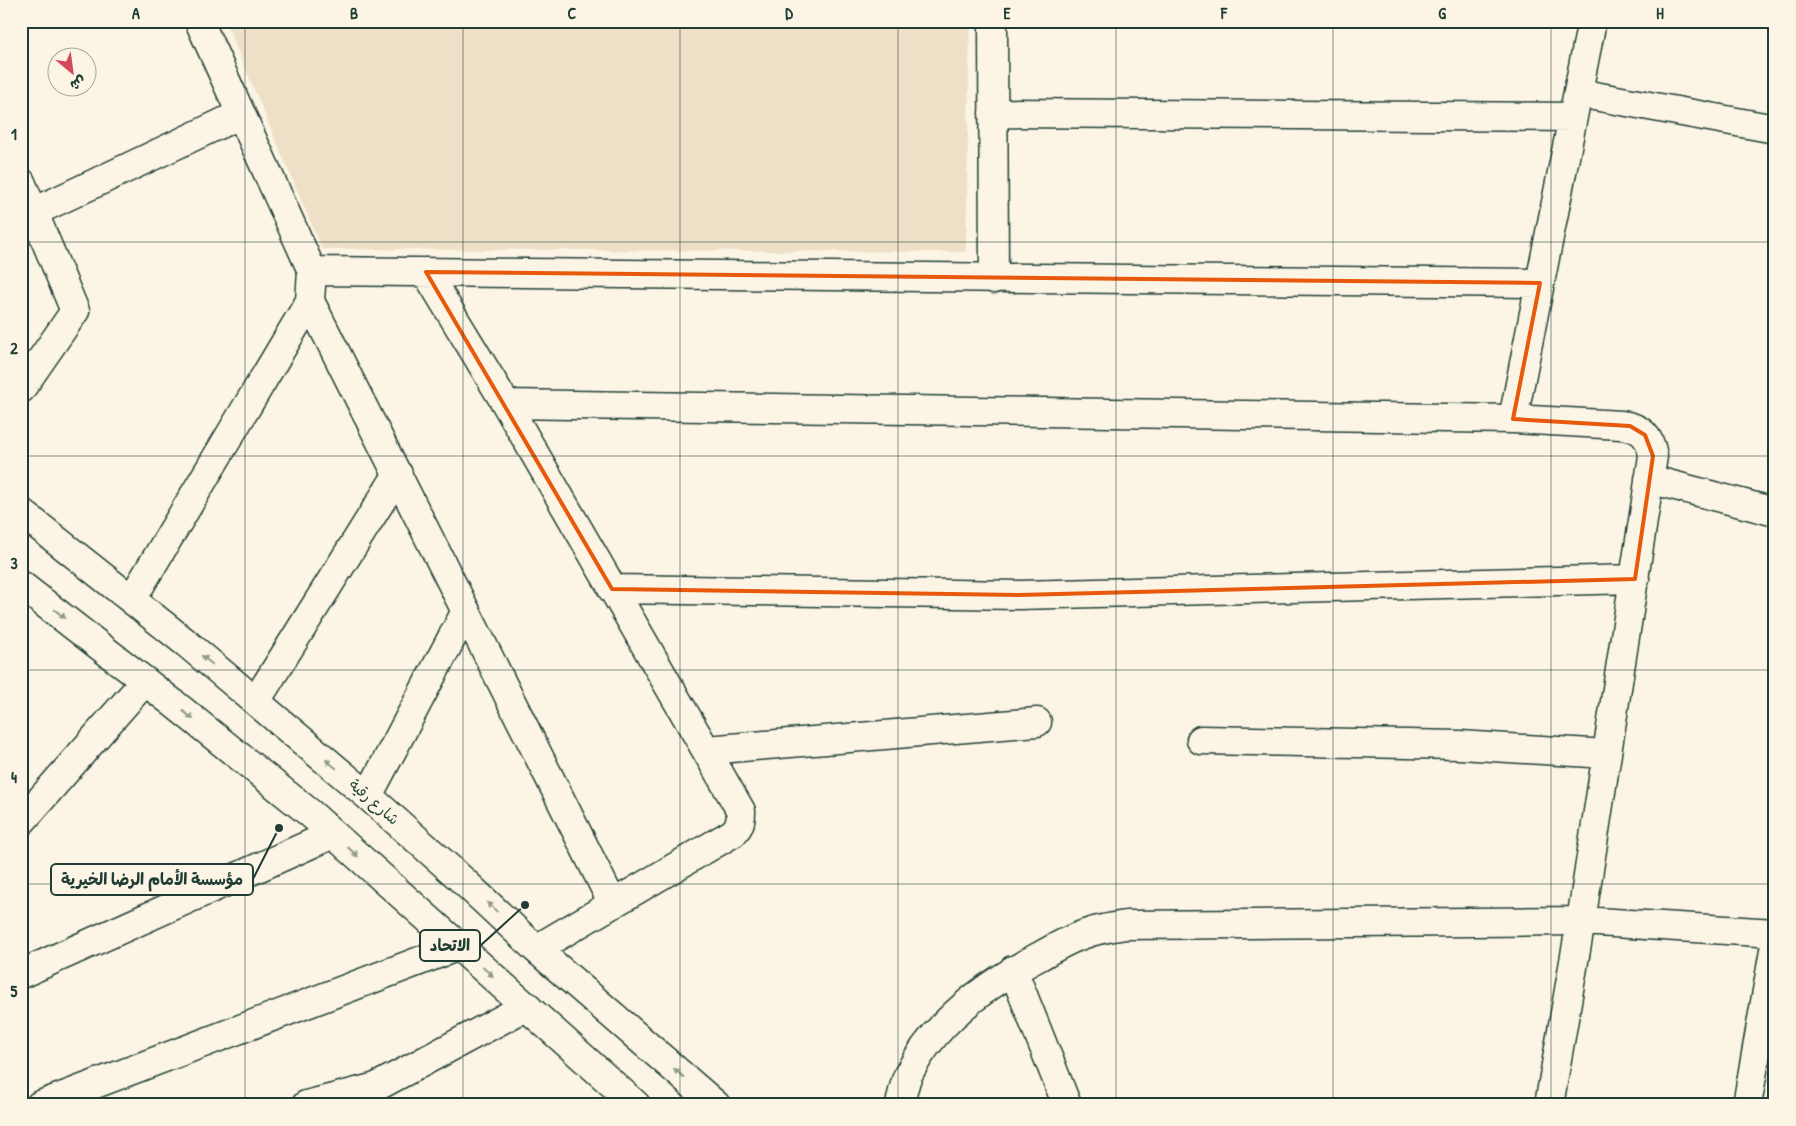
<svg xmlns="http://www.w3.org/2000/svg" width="1796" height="1126" font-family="'Patrick Hand','Playpen Sans Arabic',sans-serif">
<rect width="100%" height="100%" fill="#fcf5e5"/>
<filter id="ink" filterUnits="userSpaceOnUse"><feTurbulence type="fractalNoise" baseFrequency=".02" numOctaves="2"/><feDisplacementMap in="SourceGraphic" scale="10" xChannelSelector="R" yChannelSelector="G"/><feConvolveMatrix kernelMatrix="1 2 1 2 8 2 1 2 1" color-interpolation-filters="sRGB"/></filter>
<g filter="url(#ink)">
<path fill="#eedfc7" d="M225 21H970L966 252 322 249Z"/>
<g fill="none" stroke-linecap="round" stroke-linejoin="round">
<defs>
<path id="minor" d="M199 21 312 271 310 301 613 904
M993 21 994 279
M1578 93 1775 129
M993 113 1573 117
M21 182 75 311 21 389
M34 212 241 114
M312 271 1540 283
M426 272 506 404 741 811C741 820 740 826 733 833L536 949
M506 404 1513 419 1621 425C1641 427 1650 436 1653 456L1581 921 1549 1105
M1513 419 1592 21
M1649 479 1775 512
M21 512 185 642 368 796 459 877 536 949 716 1105
M21 585 173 703 311 814 636 1105
M612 589 1019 595 1635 579
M132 599 310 301
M256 701 398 474
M1201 740 1460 745 1607 754
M707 750 1037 722
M368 796 466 611
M21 822 145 681
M1013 970 1067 1105
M21 974 333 834
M40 1105 459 946
M306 1105 376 1087 527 1006
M900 1105C902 1095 904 1084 908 1075 935 1021 988 983 1040 956 1054 948 1069 939 1085 934 1098 929 1112 927 1126 925L1581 921 1775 933
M1747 1105 1775 945"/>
</defs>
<use href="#minor" stroke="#1f3d34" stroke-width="31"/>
<use href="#minor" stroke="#fcf5e5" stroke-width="28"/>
</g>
<defs><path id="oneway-solid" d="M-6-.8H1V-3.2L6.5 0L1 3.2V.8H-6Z" transform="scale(1.25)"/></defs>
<g fill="#8e998c">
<use href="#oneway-solid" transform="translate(60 614) rotate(38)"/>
<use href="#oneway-solid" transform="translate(207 660) rotate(-140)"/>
<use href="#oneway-solid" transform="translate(188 715) rotate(39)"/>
<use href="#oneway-solid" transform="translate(331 764) rotate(-140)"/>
<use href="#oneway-solid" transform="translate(353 852) rotate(42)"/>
<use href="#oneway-solid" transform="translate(492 907) rotate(-137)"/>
<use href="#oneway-solid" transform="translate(488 972) rotate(41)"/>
<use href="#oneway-solid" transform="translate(679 1073) rotate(-139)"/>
</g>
</g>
<path fill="none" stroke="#e8590c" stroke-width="4" stroke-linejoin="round" d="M426 272 1540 283 1513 419 1630 426 1645 435 1653 456 1635 579 1019 595 612 589Z"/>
<path fill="none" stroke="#1f3d34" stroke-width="1" stroke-opacity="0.55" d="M245 21V1105M463 21V1105M680 21V1105M898 21V1105M1116 21V1105M1333 21V1105M1551 21V1105M21 242H1775M21 456H1775M21 670H1775M21 884H1775"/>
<g text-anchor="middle" stroke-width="4" stroke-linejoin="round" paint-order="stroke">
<g font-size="15" fill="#1f3d34" stroke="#fcf5e5">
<text transform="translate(374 802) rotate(41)" y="5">شارع رقية</text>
</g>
</g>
<path fill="none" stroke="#1f3d34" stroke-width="2" d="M279 828L253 879M525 905L480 946"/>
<g fill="#1f3d34" stroke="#fcf5e5" stroke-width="2">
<circle cx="279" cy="828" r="5"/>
<circle cx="525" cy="905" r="5"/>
</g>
<g fill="#fcf5e5" stroke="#1f3d34" stroke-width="2">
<rect x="51" y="864" width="202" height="31" rx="5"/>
<rect x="420" y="930" width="60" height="31" rx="5"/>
</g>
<g font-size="16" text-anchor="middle" font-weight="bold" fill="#1f3d34">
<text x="152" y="885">مؤسسة الأمام الرضا الخيرية</text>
<text x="450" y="951">الاتحاد</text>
</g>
<rect width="1796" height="1126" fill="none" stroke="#fcf5e5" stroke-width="55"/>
<g transform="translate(72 72) rotate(151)"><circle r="24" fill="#fcf5e5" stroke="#a4ab9e"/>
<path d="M0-4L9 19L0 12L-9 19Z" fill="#d1495b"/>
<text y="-8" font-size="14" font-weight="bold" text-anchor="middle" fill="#1f3d34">ش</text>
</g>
<rect x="28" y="28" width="1740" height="1070" fill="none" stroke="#1f3d34" stroke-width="2"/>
<g font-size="16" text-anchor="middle" font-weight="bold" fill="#1f3d34">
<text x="136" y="19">A</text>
<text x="354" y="19">B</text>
<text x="572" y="19">C</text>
<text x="789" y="19">D</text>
<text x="1007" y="19">E</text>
<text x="1224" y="19">F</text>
<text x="1442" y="19">G</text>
<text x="1660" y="19">H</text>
<text x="14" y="140">1</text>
<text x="14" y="354">2</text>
<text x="14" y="569">3</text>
<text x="14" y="783">4</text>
<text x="14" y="997">5</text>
</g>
</svg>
